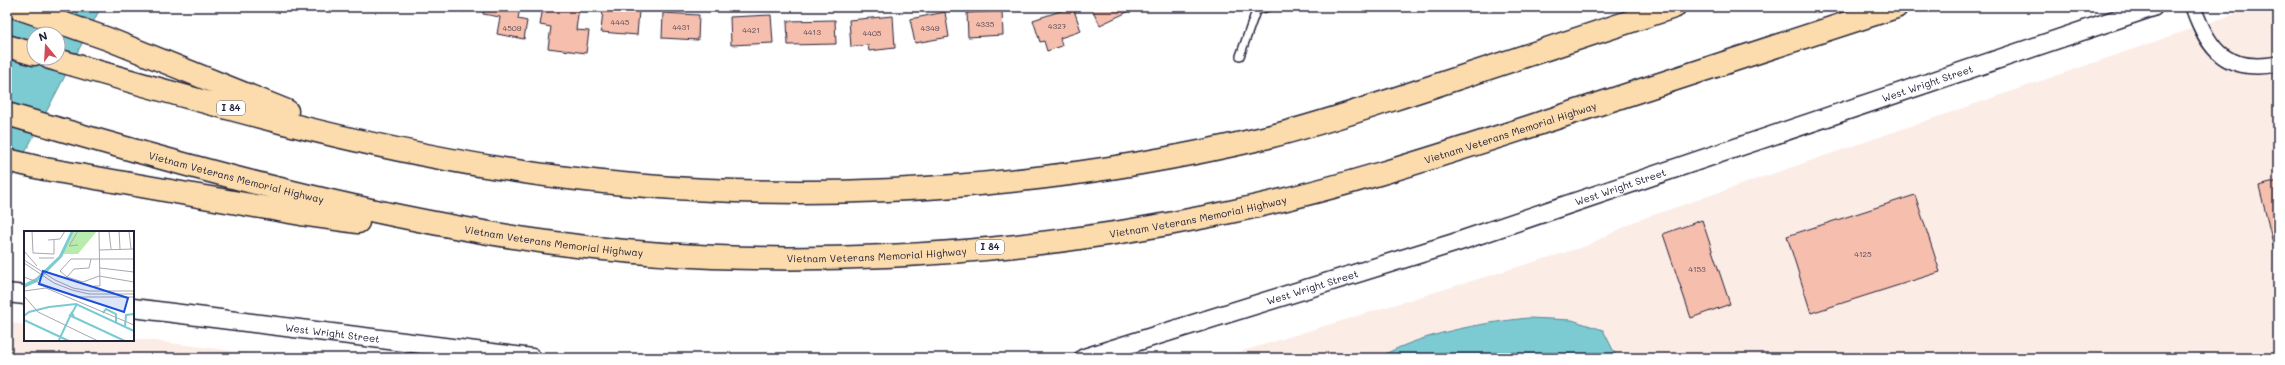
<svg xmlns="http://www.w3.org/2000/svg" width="2285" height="365" font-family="Mali,sans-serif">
<rect width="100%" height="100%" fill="#fff"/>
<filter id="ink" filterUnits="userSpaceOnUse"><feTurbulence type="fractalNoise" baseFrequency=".025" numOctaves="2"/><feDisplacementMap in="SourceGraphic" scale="8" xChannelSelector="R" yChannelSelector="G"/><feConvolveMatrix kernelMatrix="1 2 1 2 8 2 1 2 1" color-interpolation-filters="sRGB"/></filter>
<g filter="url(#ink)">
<path fill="#fcece6" d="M2255 7H2278V358H1220L1586 246 1636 221Z
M7 322 25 325V340H133V338L286 358H7Z"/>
<path fill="#7bcbd3" stroke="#578796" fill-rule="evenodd" d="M11 7H101L7 187V14ZM34 34H58V58H34Z
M1528 318 1572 320 1603 330 1617 358H1378C1419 334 1481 323 1528 318Z"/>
<path fill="#f6beac" stroke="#22223b" d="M438 7H465V12Z
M484 7H520L518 19 527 21 524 39 497 34 500 17 483 14Z
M543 7H579L576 30 589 31 586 53 548 48 551 27 540 25Z
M1073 7 1081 31 1060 38 1062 46 1047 51 1044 41 1040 42 1033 20Z
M1091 7H1136V8L1100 25Z
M603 9 639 11 637 35 601 32Z
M1002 11 1003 35 968 37 967 13Z
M945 12 949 37 915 43 910 19Z
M663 13 699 15 698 40 662 38Z
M771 15 773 43 731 45 730 17Z
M893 16 895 48 869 51 868 45 851 47 849 20Z
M835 20 836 44 788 45 787 21Z
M2278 181V255L2276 256 2259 186Z
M1915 195 1940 272 1811 313 1787 236Z
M1702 220 1730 304 1691 318 1663 234Z"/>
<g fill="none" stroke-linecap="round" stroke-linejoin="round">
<defs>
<path id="service" d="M1240 56 1256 11 1268 7"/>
<path id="minor" d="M2193 7C2209 52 2227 73 2278 64"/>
<g id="tertiary">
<path d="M7 293 25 295"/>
<path id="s1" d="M133 308 532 358"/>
<path id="s2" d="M1084 358 1454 243 2153 7"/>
</g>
<g id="motorway">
<path d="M16 7 108 39 287 111"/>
<path d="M7 46 34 54"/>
<path d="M50 58C199 101 350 145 504 169 756 209 1020 196 1268 137 1322 124 1375 105 1428 88 1510 61 1592 34 1674 7"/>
<path id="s3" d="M7 114C185 166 363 216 547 242 766 273 1009 258 1225 213 1337 190 1445 154 1553 119 1667 82 1782 44 1896 7"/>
<path d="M7 160 45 169 301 214 358 222"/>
</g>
</defs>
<use href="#service" stroke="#22223b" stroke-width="10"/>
<use href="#minor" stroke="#22223b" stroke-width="18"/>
<use href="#tertiary" stroke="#22223b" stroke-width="21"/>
<use href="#motorway" stroke="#22223b" stroke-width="25"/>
<use href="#service" stroke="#fff" stroke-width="7"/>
<use href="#minor" stroke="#fff" stroke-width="15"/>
<use href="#tertiary" stroke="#fff" stroke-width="18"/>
<use href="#motorway" stroke="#fcdcac" stroke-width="22"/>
</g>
</g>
<g text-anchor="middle" stroke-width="3.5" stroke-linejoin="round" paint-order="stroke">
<g font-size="8" fill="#574957">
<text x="620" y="25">4445</text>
<text x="985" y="27">4335</text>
<text x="1057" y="29">4327</text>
<text x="681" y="30">4431</text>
<text x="512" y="31">4509</text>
<text x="930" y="31">4349</text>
<text x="751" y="33">4421</text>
<text x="812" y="35">4413</text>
<text x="872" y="36">4405</text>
<text x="1863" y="257">4125</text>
<text x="1697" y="272">4153</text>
</g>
<g fill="#fff" stroke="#646476" stroke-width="1">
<rect x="217" y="101" width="28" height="14" rx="3"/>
<rect x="976" y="240" width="28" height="14" rx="3"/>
</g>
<g font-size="9" font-weight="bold" fill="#22223b">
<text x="231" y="111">I 84</text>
<text x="990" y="250">I 84</text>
</g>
<g font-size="10" fill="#22223b" stroke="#fff">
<text dy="4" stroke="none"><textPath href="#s2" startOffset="887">West Wright Street</textPath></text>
<text dy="4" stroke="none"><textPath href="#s3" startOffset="1534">Vietnam Veterans Memorial Highway</textPath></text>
<text dy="4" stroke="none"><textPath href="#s3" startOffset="238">Vietnam Veterans Memorial Highway</textPath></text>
<text dy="4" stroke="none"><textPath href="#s2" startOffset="563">West Wright Street</textPath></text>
<text dy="4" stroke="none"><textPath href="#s3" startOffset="1210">Vietnam Veterans Memorial Highway</textPath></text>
<text dy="4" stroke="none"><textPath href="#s3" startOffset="562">Vietnam Veterans Memorial Highway</textPath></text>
<text dy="4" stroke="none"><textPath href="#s3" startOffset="886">Vietnam Veterans Memorial Highway</textPath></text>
<text dy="4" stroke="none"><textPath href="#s2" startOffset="239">West Wright Street</textPath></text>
<text dy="4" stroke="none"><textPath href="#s1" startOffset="201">West Wright Street</textPath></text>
</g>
</g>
<g transform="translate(24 231)">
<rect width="110" height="110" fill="#fff"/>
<path d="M50 0H73L54 23H39Z" fill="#b7ecae"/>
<path d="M47 0H50L38 26 13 51 0 57V53L12 47 35 25Z" fill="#7bcbd3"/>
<path fill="none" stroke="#7bcbd3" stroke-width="2" d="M79 82 82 78 92 83V91M45 84 101 110M0 85 5 81 25 76 52 73 110 100M50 86 48 82 53 73M0 89 45 110M101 95 102 84 110 83M35 109 48 81"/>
<path fill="none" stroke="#a7a7b1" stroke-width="1" d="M8 0 9 22 30 23V9M85 0 87 18M95 0 96 18M105 0 107 18M24 9 36 8 41 0M54 14 45 15 54 0M75 19 110 18M0 20 13 35M15 27H30M110 28H47L36 40 43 46 59 51 75 45 110 51M0 29 31 49 49 57 65 60H110M0 32 30 52 48 59 65 63H110M76 37 110 41M0 46 53 66H110M43 46 50 38 65 37 67 28M70 55H76L75 0M0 60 22 57 110 94M1 66 14 81 74 110"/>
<path fill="#1d4ed8" fill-opacity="0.15" stroke="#1d4ed8" stroke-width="2" d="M19 40 104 67 100 81 15 53Z"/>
<rect width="110" height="110" fill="none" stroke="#22223b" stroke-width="2"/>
</g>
<rect width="2285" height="365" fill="none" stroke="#fff" stroke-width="24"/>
<rect x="12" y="12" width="2261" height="341" fill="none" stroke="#22223b" stroke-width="1.5" filter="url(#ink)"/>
<g transform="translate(46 46) rotate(342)"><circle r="19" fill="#ffffff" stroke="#a7a7b1"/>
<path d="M0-3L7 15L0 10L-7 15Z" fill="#d1495b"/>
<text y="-6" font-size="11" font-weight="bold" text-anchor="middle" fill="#22223b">N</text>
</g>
</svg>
